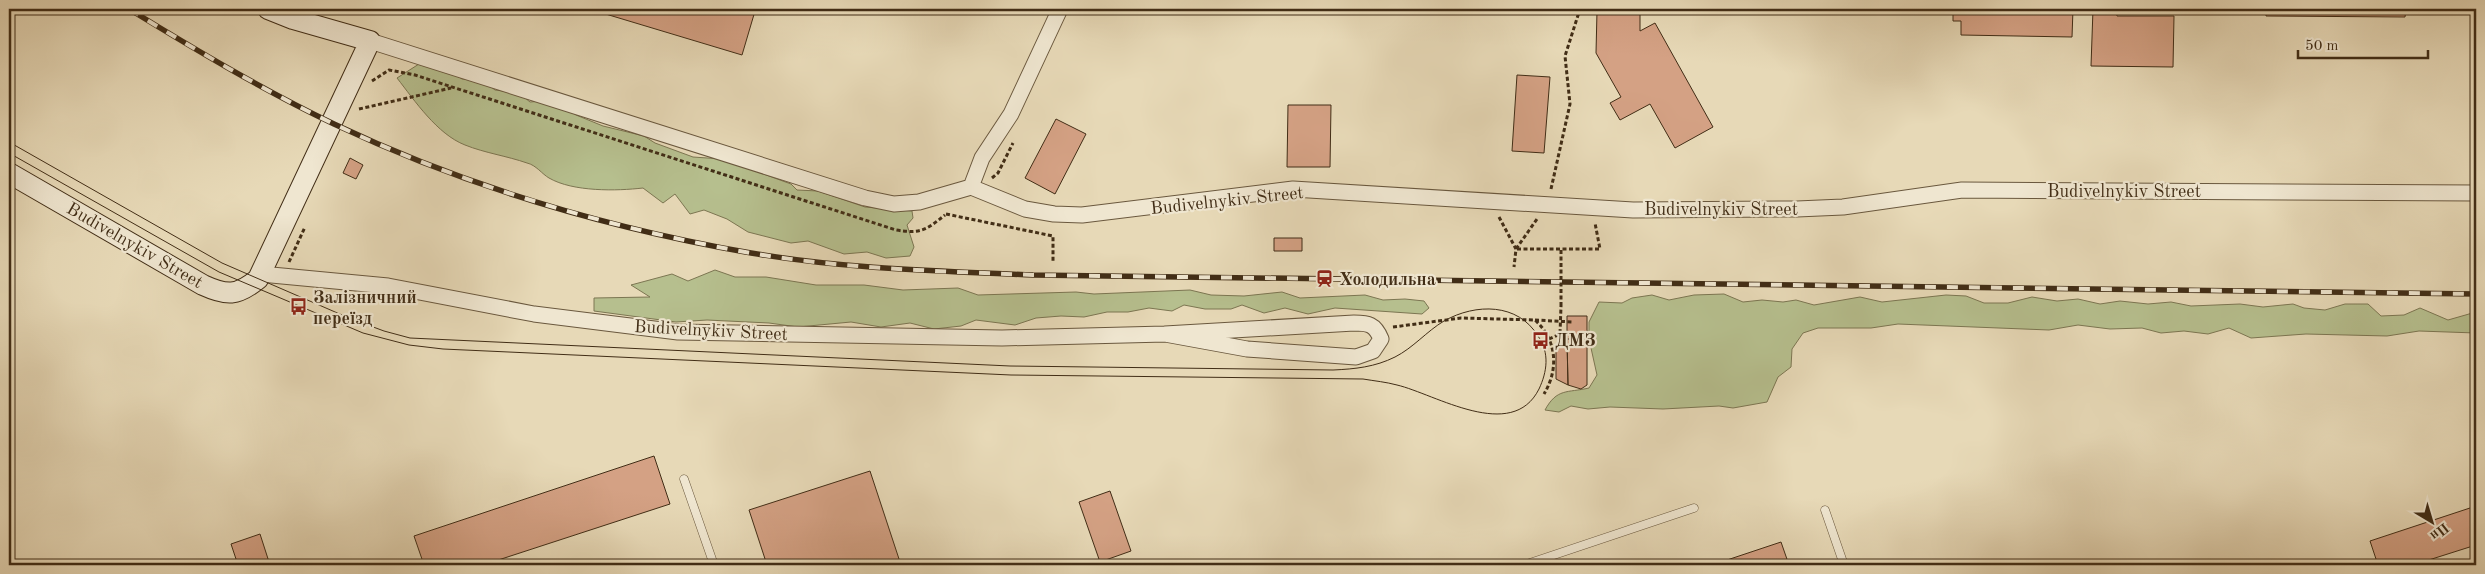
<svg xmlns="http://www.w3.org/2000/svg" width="2485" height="574" font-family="'Old Standard TT',serif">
<rect width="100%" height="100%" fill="#e7d9b7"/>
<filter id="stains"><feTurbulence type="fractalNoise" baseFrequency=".004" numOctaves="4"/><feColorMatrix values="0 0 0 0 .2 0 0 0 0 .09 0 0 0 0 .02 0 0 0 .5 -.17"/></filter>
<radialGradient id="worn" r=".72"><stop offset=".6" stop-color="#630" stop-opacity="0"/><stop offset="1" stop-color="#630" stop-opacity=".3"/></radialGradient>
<path fill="#b6bf8e" stroke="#7c7652" d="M419 64 452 72 462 79 482 80 495 90 519 93 530 102 542 101 566 107 576 115 603 126 644 136 655 143 693 157 722 159 791 184 797 190 818 191 865 207 912 211 913 218 907 225 914 247 910 256 886 258 867 252 844 254 808 241 791 243 748 232 727 219 704 210 690 214 675 194 663 203 643 188C617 191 573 192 549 178 542 174 536 165 527 163 507 156 485 153 465 145 437 134 415 101 397 78Z
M715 270 735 277H766L816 285H864L903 290 958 288 978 295 1076 292 1094 294 1190 290 1211 295 1244 296 1282 292 1300 298 1365 295 1383 300 1405 299 1424 301 1429 308 1422 314 1335 308 1308 314 1285 308 1264 313 1242 305 1231 309H1205L1184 305 1172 311 1149 308 1128 312H1107L1084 317 1061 316 1036 318 1015 325 976 320 961 326 934 329 910 323 881 327 851 322 798 327 769 323 707 320 676 322 594 311V298L650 297 631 285 672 274 688 281Z
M1724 294 1743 302 1762 300 1783 302 1796 300 1814 305 1860 297 1882 302 1946 295 1966 296 1984 303H2008L2032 297 2057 301 2078 299 2100 304 2120 301 2148 304 2171 302 2191 306 2240 304 2263 307 2293 304 2304 308 2325 310 2345 304H2368L2381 316 2404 315 2420 308 2448 320 2476 312V333L2419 331 2387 336 2306 334 2251 338 2229 328 2208 334 2184 331 2161 333 2142 328 2110 329 2078 325 2049 330 1898 324 1871 328H1818L1803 333 1792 349 1791 367 1778 377 1767 402 1733 408 1719 406 1663 409 1610 407 1588 409 1571 406 1559 412 1545 410C1557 388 1567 393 1589 388L1597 375 1589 339V322L1599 302 1622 303 1632 298 1652 295 1669 300 1694 295Z"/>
<path fill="#d4a184" stroke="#412d16" d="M589 9H748L755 11 742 55Z
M1953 9H2073L2072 37 1961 35V21H1953Z
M2093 9H2116L2117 16H2174L2173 67 2091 66Z
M2266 9H2406L2405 17 2266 16Z
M1597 11H1640V31L1655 23 1713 127 1675 148 1650 104 1620 120 1610 103 1621 97 1596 53Z
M1517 75 1550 77 1544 153 1512 151Z
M1288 105H1331L1330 167H1287Z
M1056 119 1086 134 1055 194 1025 178Z
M350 158 363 165 356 179 343 173Z
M1274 238H1302V251H1274Z
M1567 316H1587V339H1567Z
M1567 339H1587V385L1581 389 1568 385Z
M1567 339 1568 385 1556 379V347Z
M654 456 670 504 483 565H424L414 536Z
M870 471 901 565H767L749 510Z
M1110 491 1131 551 1100 562 1079 502Z
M2476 506V545L2413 565H2378L2370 541Z
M260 534 270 565H238L231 544Z
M1781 542 1789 565H1712Z"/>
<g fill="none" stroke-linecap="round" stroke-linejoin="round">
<defs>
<path id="lane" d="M684 479 714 565
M1825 510 1844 565
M1524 565 1694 508"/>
<path id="street" d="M370 41 865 198 894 204 919 202 971 187 1025 209 1054 214 1082 215 1293 189 1633 210 1797 209 1843 207 1962 190 2476 193
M971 187 982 158 1011 114 1060 9
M261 274 388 286 534 314 678 332 1002 338 1165 334 1247 349 1356 357 1373 351 1381 339C1375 324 1368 323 1354 323L1165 334"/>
<path id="secondary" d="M9 173 203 285C227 296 237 296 258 279L370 41 293 19 268 9"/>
</defs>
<use href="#lane" stroke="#6a583e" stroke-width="9"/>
<use href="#street" stroke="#6a583e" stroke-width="17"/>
<use href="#secondary" stroke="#412d16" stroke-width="22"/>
<path stroke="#412d16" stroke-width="3" stroke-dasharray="4 2.5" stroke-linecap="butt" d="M372 81 389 70 415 75 896 230C921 234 926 230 945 215
M359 109 451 88
M992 178 998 173 1013 143
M1551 189 1570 104 1565 56 1580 9
M946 214 1053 236V261
M1499 217 1516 249 1514 267
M1516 249 1537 219
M1517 249H1600L1595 223
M289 262 305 227
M1535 320 1573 322
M1393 327 1461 318 1535 320C1557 340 1559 369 1544 394
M1549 339 1560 334 1561 306"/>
<use href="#lane" stroke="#efe6d0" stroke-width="8"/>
<use href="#street" stroke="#efe6d0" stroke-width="15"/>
<use href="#secondary" stroke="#efe6d0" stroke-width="20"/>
<path stroke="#412d16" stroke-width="1" d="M9 142 222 263 349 318 384 331 410 338 1010 366 1333 370C1355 369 1375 367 1395 357 1413 348 1427 331 1444 321 1476 303 1518 303 1538 336 1550 353 1547 372 1539 389 1512 443 1435 394 1397 385 1386 382 1375 381 1363 379L1011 375 443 349 409 345 363 333 219 272 9 153"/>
<defs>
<path id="rail" d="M129 9C196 50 263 90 334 124 465 186 608 228 751 253 844 269 939 271 1033 275L2476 294"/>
</defs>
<use href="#rail" stroke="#412d16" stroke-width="5.5"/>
<use href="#rail" stroke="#efe6d0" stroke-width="4" stroke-dasharray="11" stroke-linecap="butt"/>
<path stroke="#412d16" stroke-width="3" stroke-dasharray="4 2.5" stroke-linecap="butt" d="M1561 306V249"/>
</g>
<defs>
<symbol id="station-bare" viewBox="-9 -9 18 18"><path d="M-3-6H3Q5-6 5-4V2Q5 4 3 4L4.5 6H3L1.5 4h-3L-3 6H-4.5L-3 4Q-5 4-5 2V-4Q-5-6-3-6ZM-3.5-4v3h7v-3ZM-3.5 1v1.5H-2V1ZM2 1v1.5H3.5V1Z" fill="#8f2418" stroke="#efe6d0" stroke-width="2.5" paint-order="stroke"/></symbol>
<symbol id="bus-bare" viewBox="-9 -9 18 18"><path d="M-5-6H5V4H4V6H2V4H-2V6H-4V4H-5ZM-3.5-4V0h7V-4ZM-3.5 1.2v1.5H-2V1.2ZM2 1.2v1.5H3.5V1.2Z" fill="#8f2418" stroke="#efe6d0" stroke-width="2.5" paint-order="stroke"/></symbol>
</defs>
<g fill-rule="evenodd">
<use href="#station-bare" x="1312" y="266" width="25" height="25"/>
<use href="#bus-bare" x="286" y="294" width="25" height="25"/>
<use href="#bus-bare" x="1528" y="328" width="25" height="25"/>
</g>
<g text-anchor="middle" stroke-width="4.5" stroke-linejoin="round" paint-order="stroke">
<g font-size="18" fill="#412d16" stroke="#efe6d0">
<text x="2124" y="197">Budivelnykiv Street</text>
<text transform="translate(1227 200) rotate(-6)" y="6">Budivelnykiv Street</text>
<text x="1721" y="215">Budivelnykiv Street</text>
<text transform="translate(135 245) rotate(30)" y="6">Budivelnykiv Street</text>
<text transform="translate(711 330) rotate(3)" y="6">Budivelnykiv Street</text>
</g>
<g font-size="18" font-weight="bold" fill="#412d16" stroke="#efe6d0" text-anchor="start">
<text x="1339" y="285">Холодильна</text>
<text x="313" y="303">Залізничний<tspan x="313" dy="21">переїзд</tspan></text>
<text x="1555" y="346">ДМЗ</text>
</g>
</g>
<rect width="2485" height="574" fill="none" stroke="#e7d9b7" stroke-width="30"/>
<rect x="10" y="10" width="2465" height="554" fill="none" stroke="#412d16" stroke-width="2.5"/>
<rect x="15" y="15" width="2455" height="544" fill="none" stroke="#412d16"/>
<g transform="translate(2432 522) rotate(142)" stroke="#efe6d0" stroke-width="4" paint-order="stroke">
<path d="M0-4L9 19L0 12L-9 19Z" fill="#412d16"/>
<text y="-8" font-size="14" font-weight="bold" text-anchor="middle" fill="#412d16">Пн</text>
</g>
<path d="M2298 50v8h130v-8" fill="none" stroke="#412d16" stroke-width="2.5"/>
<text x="2305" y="50" font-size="15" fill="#412d16" stroke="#efe6d0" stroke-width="4" paint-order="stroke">50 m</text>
<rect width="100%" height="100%" filter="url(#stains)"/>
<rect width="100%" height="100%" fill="url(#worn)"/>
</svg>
